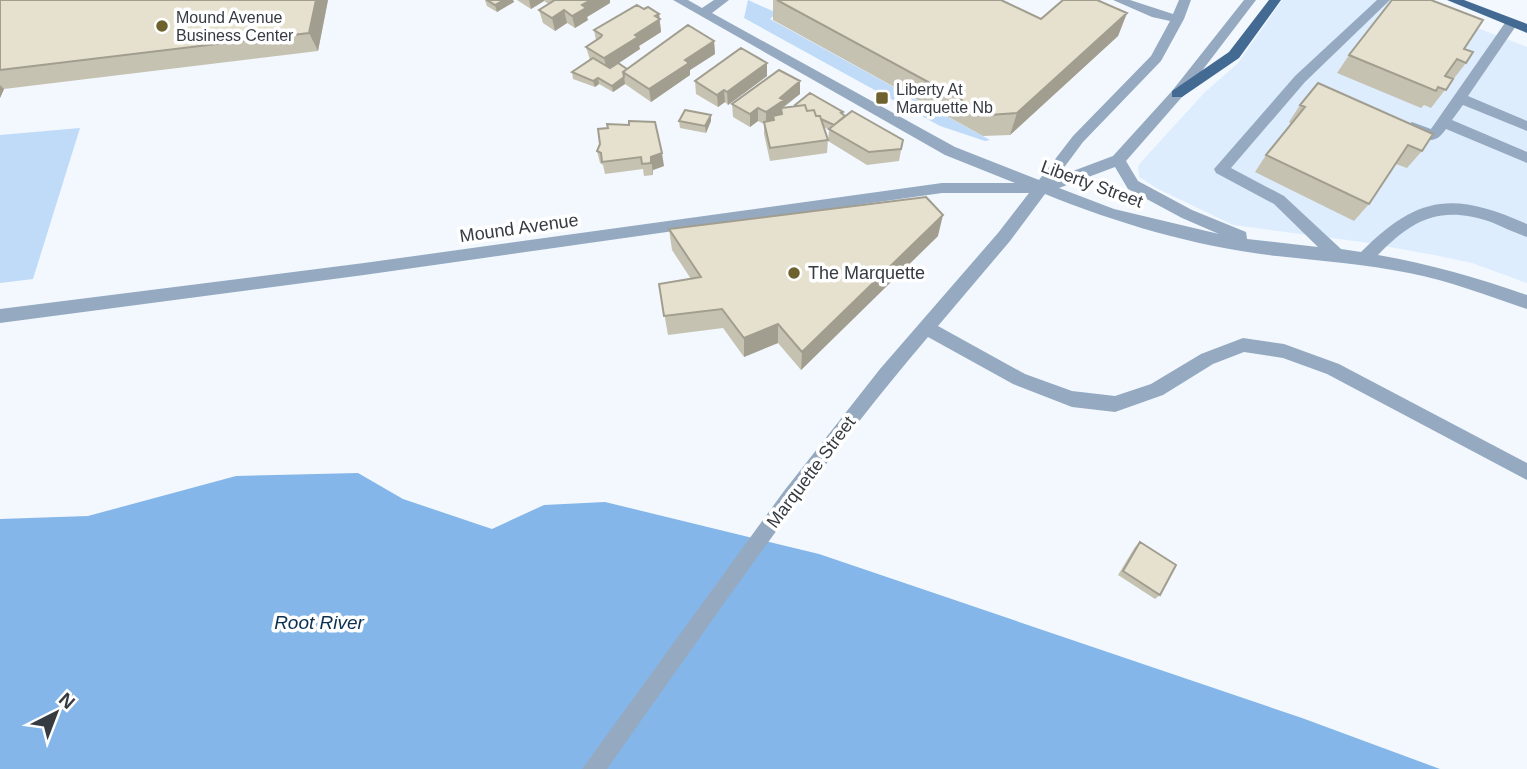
<svg xmlns="http://www.w3.org/2000/svg" width="1527" height="769" font-family="Arial,sans-serif">
<rect width="100%" height="100%" fill="#f2f8fe"/>
<path fill="#deedfe" d="M1282 0H1404L1527 47V283L1472 263 1434 255 1362 242 1233 225 1158 189 1139 177 1138 166 1142 161 1204 93 1238 63Z"/>
<path fill="#c0dbf8" d="M748 0 777 13 770 19 990 140 985 141 940 126 744 18Z
M80 128 33 279 0 283V135Z"/>
<path fill="#84b6e9" d="M358 473 403 499 492 529 544 505 605 502 819 554 1302 718 1440 769H0V519L88 516 236 476Z"/>
<g fill="none" stroke-linecap="round" stroke-linejoin="round">
<path fill="#95aac1" fill-rule="evenodd" d="M673 0H688L702 8 714 0H729L712 13 955 147 1039 180 1073 136 1151 56 1170 21 1152 17 1113 0H1130L1173 14 1179 0H1191L1184 19 1161 61 1083 142 1057 177 1113 156 1172 91 1244 0H1256L1182 97 1126 161 1138 181 1192 210 1246 232 1247 239 1318 247 1274 204 1216 173 1214 169 1295 76 1377 0H1390L1305 82 1231 168 1284 196 1341 249 1361 252C1418 195 1453 191 1527 224V237C1515 233 1503 227 1491 222 1440 205 1413 219 1378 255 1429 264 1478 278 1527 295V309C1488 296 1450 281 1409 273 1365 264 1321 261 1277 256 1197 247 1119 224 1045 194L1010 241 938 326 1025 374 1072 391 1115 396 1151 384 1201 354 1243 338 1284 344 1339 364 1527 463V480L1327 374 1283 358 1244 352 1213 364 1163 395 1115 412 1072 407 1013 384 928 337C812 473 711 623 607 769H582L784 491 880 369 998 233 1029 193H942L364 275 0 323V309L364 263 942 183H1015L945 155ZM1115 167 1128 189 1182 218 1219 234 1114 209 1059 188Z
M1512 19 1518 23 1468 96 1527 121V131L1463 105 1452 120 1527 152V163L1446 129C1433 148 1425 138 1407 130L1405 127 1412 122 1431 129 1507 20Z"/>
<path fill="#436a92" fill-rule="evenodd" d="M1269 0H1281L1239 58 1182 97H1172V91L1229 52Z
M1447 0H1464L1527 24V33Z"/>
</g>
<path fill="#c6c2b1" d="M0 0H328L318 51 4 89 0 98Z
M485 0H513L514 2 497 12 487 6Z
M517 0H555L549 4 544 1 531 9Z
M773 0H1001L1041 19 1127 13 1118 36 1010 135 983 136 773 20Z
M610 3 587 17 588 20 575 28 567 23 555 31 543 23 539 10Z
M644 9 659 14 661 32 639 46 640 49 618 63 627 69 714 41 715 54 690 70V75L651 102 625 84 613 92 599 84 595 87 573 79 572 72 590 60 586 47 596 40 594 30Z
M1464 49 1466 63 1431 108 1424 105 1421 108 1337 73 1349 55Z
M767 63V76L728 105 725 102 718 107 696 94 695 81Z
M800 81V94L783 108 795 107V105L843 114 903 140 899 161 867 165 828 141 829 130 824 127 828 140 827 153 770 161 764 134V124L758 121 750 127 733 117 732 104Z
M1318 83 1422 151 1407 168 1396 164 1369 204 1354 221 1255 172 1266 155 1291 124 1289 122 1300 105Z
M679 121H711L706 133 680 128Z
M598 129 664 166 653 170V175L644 176 643 169 605 174 603 165 600 163 597 151 600 144Z
M669 229 938 236 801 370 778 343 744 357 723 328 668 335 659 284 691 279 672 250Z
M1140 542 1160 595 1155 599 1118 575 1135 547Z"/>
<path fill="#a19e90" d="M316 0H328L318 51 309 33Z
M504 0H513L514 2 497 12 495 5Z
M529 0H544V1L531 9Z
M591 0H610V3L587 17 588 20 575 28 572 16 582 5Z
M564 10 567 23 555 31 552 18Z
M1127 13 1118 36 1010 135 1017 113Z
M659 14 661 32 639 46 640 49 607 71 604 58 635 35Z
M714 41 715 54 690 70V75L651 102 649 89 685 60Z
M767 63V76L728 105 727 92Z
M624 77 625 84 613 92 612 86Z
M598 78 599 84 595 87 593 81Z
M800 81V94L783 107V113L781 109V114L773 116V120L766 125V112L780 98Z
M0 85 4 89 0 98Z
M724 90 725 102 718 107 717 95Z
M758 108V121L750 127V114Z
M711 115V121L706 133 705 126Z
M662 153 664 166 653 170V175L651 157Z
M943 215 938 236 801 370 802 352Z
M778 324V343L744 357V338Z"/>
<path fill="#e6e1ce" stroke="#a19e90" stroke-width="2" d="M0 0H316L309 33 0 70Z
M487 0H504L495 5Z
M555 0H591L582 5 586 8 572 16 564 10 552 18 539 10Z
M777 0H1001L1041 19 1063 0H1097L1127 13 1017 113 989 115Z
M1392 0H1431L1483 20 1464 49 1473 52 1466 63 1457 59 1445 76 1453 79 1446 90 1438 87 1436 91 1349 55Z
M637 5 644 9 648 7 659 14 655 16 660 19 635 35 638 37 604 58 586 47 601 37 602 35 594 30Z
M688 25 714 41 685 60 689 63 649 89 623 72Z
M741 48 767 63 727 92 724 90 717 95 695 81Z
M593 58 610 68 618 63 627 69 623 72 624 77 612 86 598 78 593 81 572 72Z
M779 70 800 81 780 98 784 100 766 112 758 108 750 114 732 104Z
M1318 83 1433 134 1422 151 1408 145 1369 204 1266 155 1305 107 1300 105Z
M810 93 843 112 841 113 845 116 834 125 821 119 820 116H816L814 110 807 111 805 105 797 106 795 105Z
M805 105 807 111 814 110 816 116H820L828 140 770 148 764 122 774 120 773 116 782 114 781 108Z
M685 110 711 115 705 126 679 121Z
M852 111 903 140 901 149 869 152 829 129Z
M629 121 655 122 662 153 651 157V163L642 164 641 157 602 162 601 153 597 151 600 144 598 129 608 128 607 124 629 125Z
M926 197 943 215 802 352 778 324 744 338 722 309 664 316 659 284 701 277 669 229Z
M1140 542 1176 565 1160 595 1123 571Z"/>
<g fill="#6e612e" stroke="#fff" stroke-width="2.5">
<circle cx="162" cy="26" r="7"/>
<rect x="875" y="91" width="14" height="14" rx="3.5"/>
<circle cx="794" cy="273" r="7"/>
</g>
<g text-anchor="middle" stroke-width="7" stroke-linejoin="round" paint-order="stroke">
<g font-size="16" fill="#353b40" stroke="#fff" text-anchor="start">
<text x="176" y="23">Mound Avenue<tspan x="176" dy="18">Business Center</tspan></text>
<text x="896" y="95">Liberty At<tspan x="896" dy="18">Marquette Nb</tspan></text>
</g>
<g font-size="18" fill="#353b40" stroke="#fff">
<text transform="translate(1092 184) rotate(20)" y="6">Liberty Street</text>
<text transform="translate(519 228) rotate(-8)" y="6">Mound Avenue</text>
<text transform="translate(811 472) rotate(-53)" y="6">Marquette Street</text>
</g>
<g font-size="18" fill="#353b40" stroke="#fff" text-anchor="start">
<text x="808" y="279">The Marquette</text>
</g>
<g font-size="19" font-style="italic" fill="#0b3051" stroke="#fff">
<text x="319" y="629">Root River</text>
</g>
</g>
<g transform="translate(56 713) rotate(42)" stroke="#ffffff" stroke-width="5" paint-order="stroke">
<path d="M0-5L12 26L0 18L-12 26Z" fill="#353b40"/>
<text y="-10" font-size="19" font-weight="bold" text-anchor="middle" fill="#353b40">N</text>
</g>
</svg>
